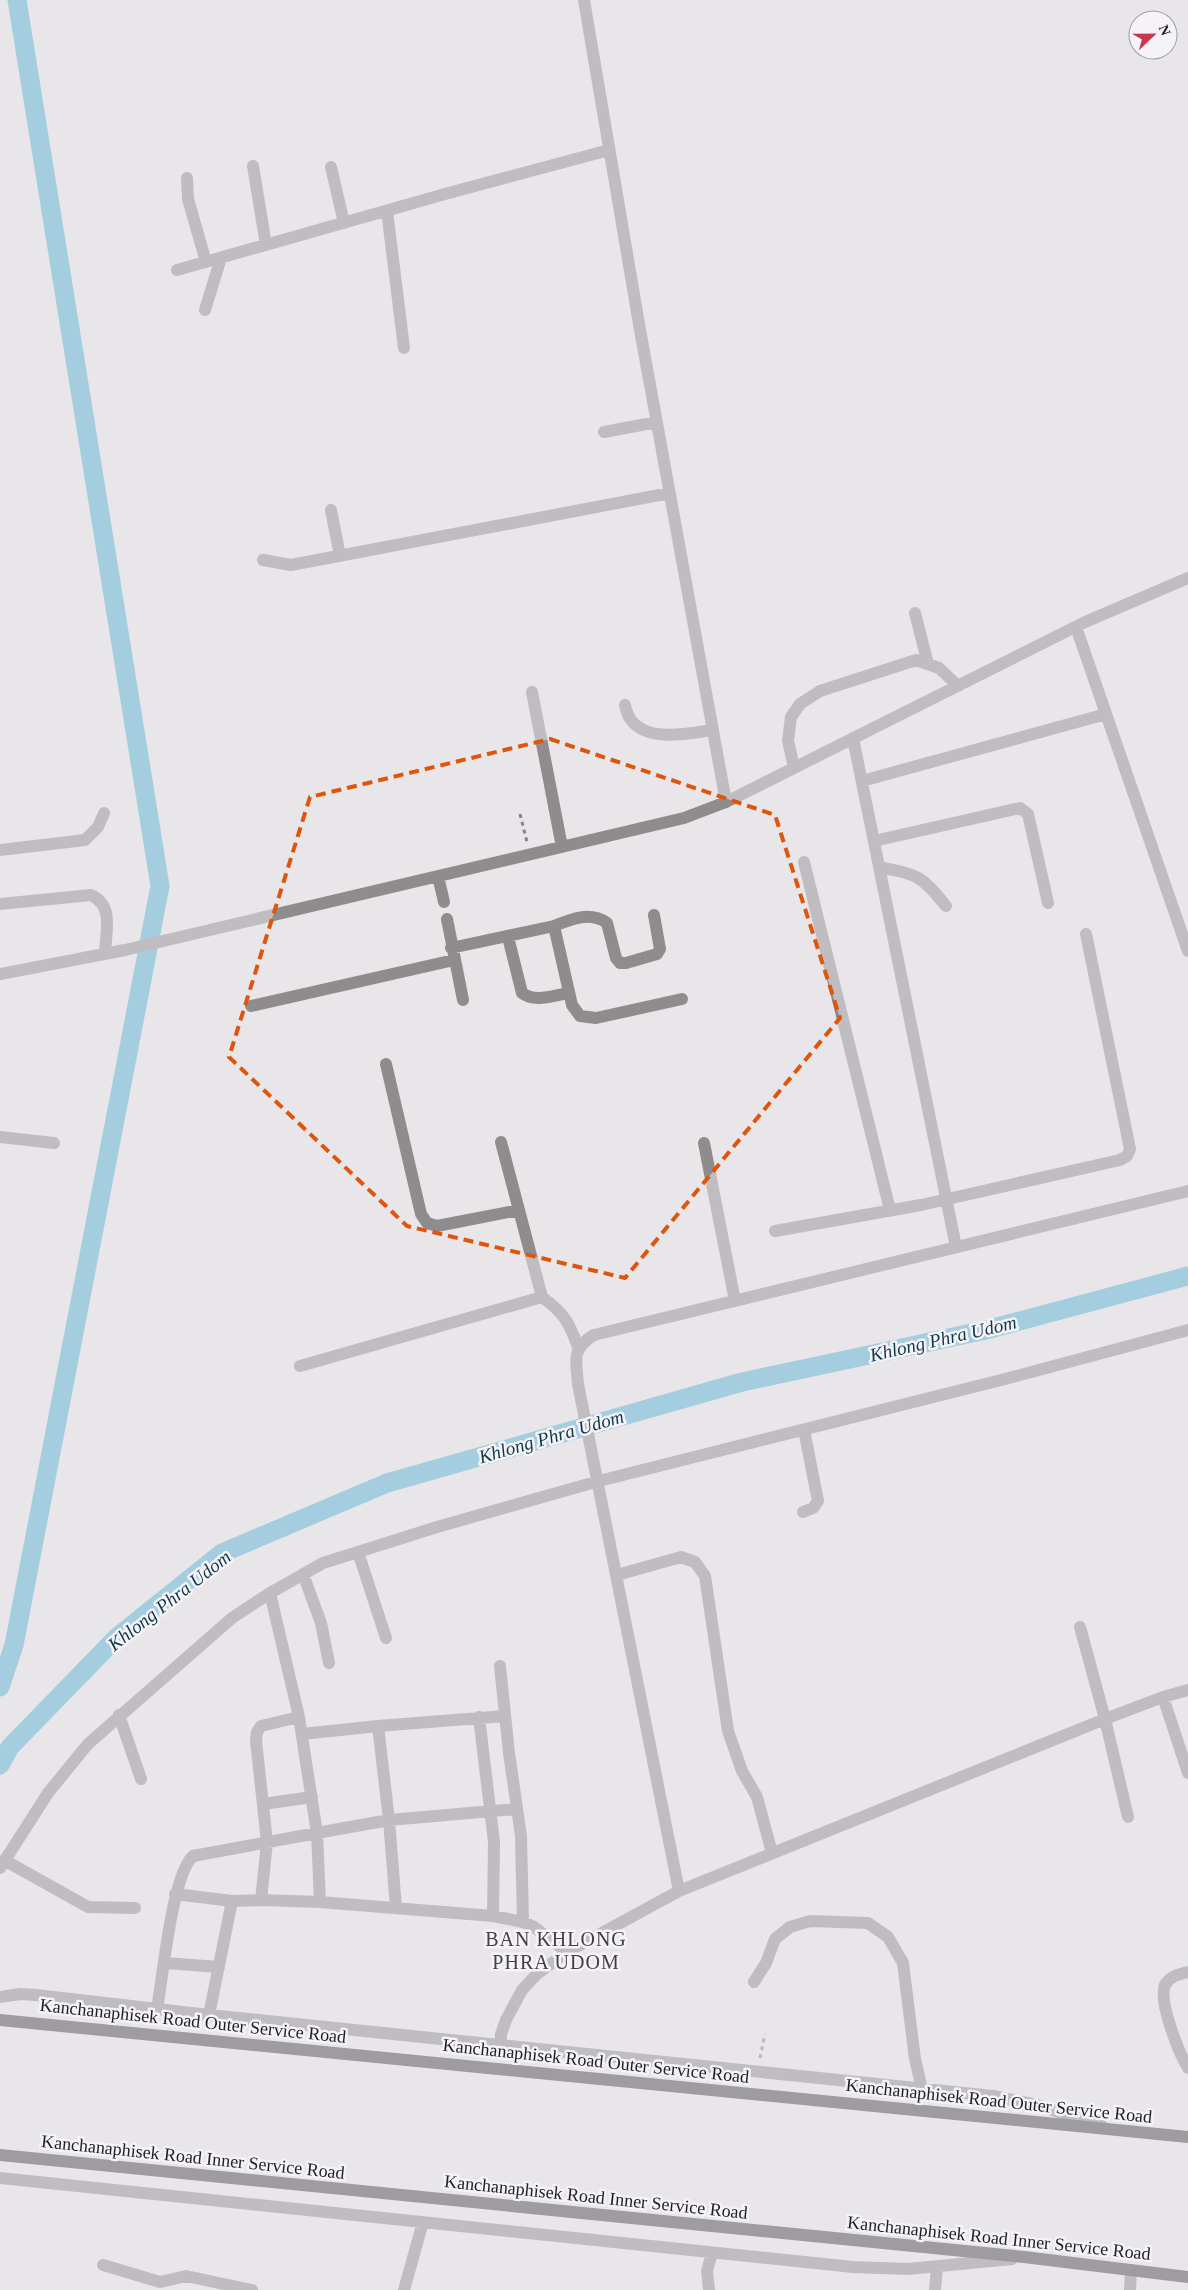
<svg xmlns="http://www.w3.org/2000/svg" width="1188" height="2290" font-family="'Times New Roman',serif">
<rect width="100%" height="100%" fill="#e8e6e9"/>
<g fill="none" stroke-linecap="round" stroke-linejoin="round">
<path stroke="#53b1d6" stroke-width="19" d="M0 1687 14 1645 160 886 17 0
M0 1765 10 1747 116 1638 222 1553 387 1483 742 1382 986 1330 1188 1276"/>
<path stroke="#868487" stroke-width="3" stroke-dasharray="4 4" stroke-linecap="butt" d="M520 814 527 842
M760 2058 765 2034"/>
<path stroke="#8e8c8c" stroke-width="12" d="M584 0 640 330 726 802
M253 166 266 245
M331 167 344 223
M187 178 188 199 206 262
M387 211 404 348
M177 270 445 194 609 150
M205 310 221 258
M604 432 657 422
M331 510 340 556
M263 560 291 565 670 493
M915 613 928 664
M1076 627 1188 951
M532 692 562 847
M625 705C626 710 628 716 631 720 648 743 689 733 713 730
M853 738 956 1247
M794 767 788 741 791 717 800 704 820 691 916 660 939 668 958 686
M862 781 1106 714
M874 841 1020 808 1028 814 1048 903
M0 850 85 840 98 827 104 813
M804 862 890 1210
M879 867C918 875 920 874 946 906
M438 876 444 902
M0 904 91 895C114 906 106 930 105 953
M447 919 463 1000
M554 926C571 919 590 911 607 923L616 958 620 963H626L657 954 660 949 654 915
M508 937 522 993C535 1003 554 995 569 993
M451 948 554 926 572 1005 580 1016 596 1018 682 999
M0 974 125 950 684 818 726 802 1085 622 1188 578
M251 1006 454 960
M386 1064 421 1214 427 1223 437 1226 519 1210
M0 1137 54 1143
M501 1142 542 1297
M704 1143 735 1301
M775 1231 921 1205 1120 1160 1127 1156 1130 1149 1086 934
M300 1366 542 1297C564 1313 569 1322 578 1347
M803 1512 813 1508 818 1501 804 1430
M358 1552 386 1638
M303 1574 321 1623 329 1663
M617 1575 681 1557 695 1562 705 1576 728 1731 742 1771 757 1797 772 1853
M270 1593 299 1717 317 1833 389 1820 517 1809
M1080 1627 1105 1719 1128 1817
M500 1666 509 1753 521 1836 523 1922
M1163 1697 1188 1773
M119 1715 141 1779
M479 1717 494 1842 493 1916
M302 1734 378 1726
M263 1804 312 1797
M4 1860 88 1907 135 1908
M0 1868 48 1793 88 1744 232 1618 270 1593 323 1563 437 1527 599 1481 1009 1378 1188 1330
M679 1891 578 1384C576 1360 571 1349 594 1335L1188 1191
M175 1894 232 1901 261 1900 320 1902 493 1916 523 1922 534 1927 567 1952
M261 1900 267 1842 256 1741 257 1732 261 1726 299 1717
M396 1908 389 1820 378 1726 505 1716
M165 1963 219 1967
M1188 1972C1179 1974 1170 1976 1165 1985 1158 2001 1179 2053 1188 2068
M754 1982 766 1963 775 1939 790 1927 810 1921 868 1923 888 1937 903 1963 915 2059 922 2089
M0 1997 20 1994 36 1995 209 2015 993 2096 1037 2105 1102 2126
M157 2009C163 1976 172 1875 193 1856L317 1833 320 1902
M209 2015 232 1901
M501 2044V2034L506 2020 522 1990 537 1974 567 1952 679 1891 1105 1719 1163 1697 1188 1690
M0 2178 853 2267 908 2269 1012 2259
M103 2265 160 2282 186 2276 252 2290
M404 2290 423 2222
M709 2290 707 2271 712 2253
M935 2290 937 2267
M1130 2290 1131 2270"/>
<path stroke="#464343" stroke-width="12" d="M0 2020 1188 2137
M0 2155 1024 2257 1188 2277"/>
</g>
<path d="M0 0H1188V2290H0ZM550 739 775 815 840 1018 625 1278 407 1226 229 1057 310 797Z" fill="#e8e6e9" fill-opacity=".55" fill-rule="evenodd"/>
<path fill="none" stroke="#de560d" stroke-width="4" stroke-dasharray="10 6" stroke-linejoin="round" d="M550 739 775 815 840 1018 625 1278 407 1226 229 1057 310 797Z"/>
<g text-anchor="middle" stroke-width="5" stroke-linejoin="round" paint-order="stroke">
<g font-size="18" fill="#1f1e20" stroke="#f5f3f7">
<text transform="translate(193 2021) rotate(6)" y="6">Kanchanaphisek Road Outer Service Road</text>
<text transform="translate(596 2061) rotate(6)" y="6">Kanchanaphisek Road Outer Service Road</text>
<text transform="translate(999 2101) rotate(6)" y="6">Kanchanaphisek Road Outer Service Road</text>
<text transform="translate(193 2157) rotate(6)" y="6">Kanchanaphisek Road Inner Service Road</text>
<text transform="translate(596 2197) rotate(6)" y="6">Kanchanaphisek Road Inner Service Road</text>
<text transform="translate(999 2238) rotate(6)" y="6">Kanchanaphisek Road Inner Service Road</text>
</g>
<g font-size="19" font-style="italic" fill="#0e3848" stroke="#f5f3f7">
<text transform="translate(943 1338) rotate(-13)" y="7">Khlong Phra Udom</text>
<text transform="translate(551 1436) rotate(-16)" y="7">Khlong Phra Udom</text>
<text transform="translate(169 1600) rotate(-38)" y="7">Khlong Phra Udom</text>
</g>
<g font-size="20" letter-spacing="1" fill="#424043" stroke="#f5f3f7">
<text x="556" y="1946">BAN KHLONG<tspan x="556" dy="23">PHRA UDOM</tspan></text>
</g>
</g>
<g transform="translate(1153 35) rotate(68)"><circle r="24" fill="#f5f3f7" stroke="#9f9ea1"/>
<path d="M0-4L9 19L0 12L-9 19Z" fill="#c8384f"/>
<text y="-8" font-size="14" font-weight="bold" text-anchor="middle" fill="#1f1e20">N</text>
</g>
</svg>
